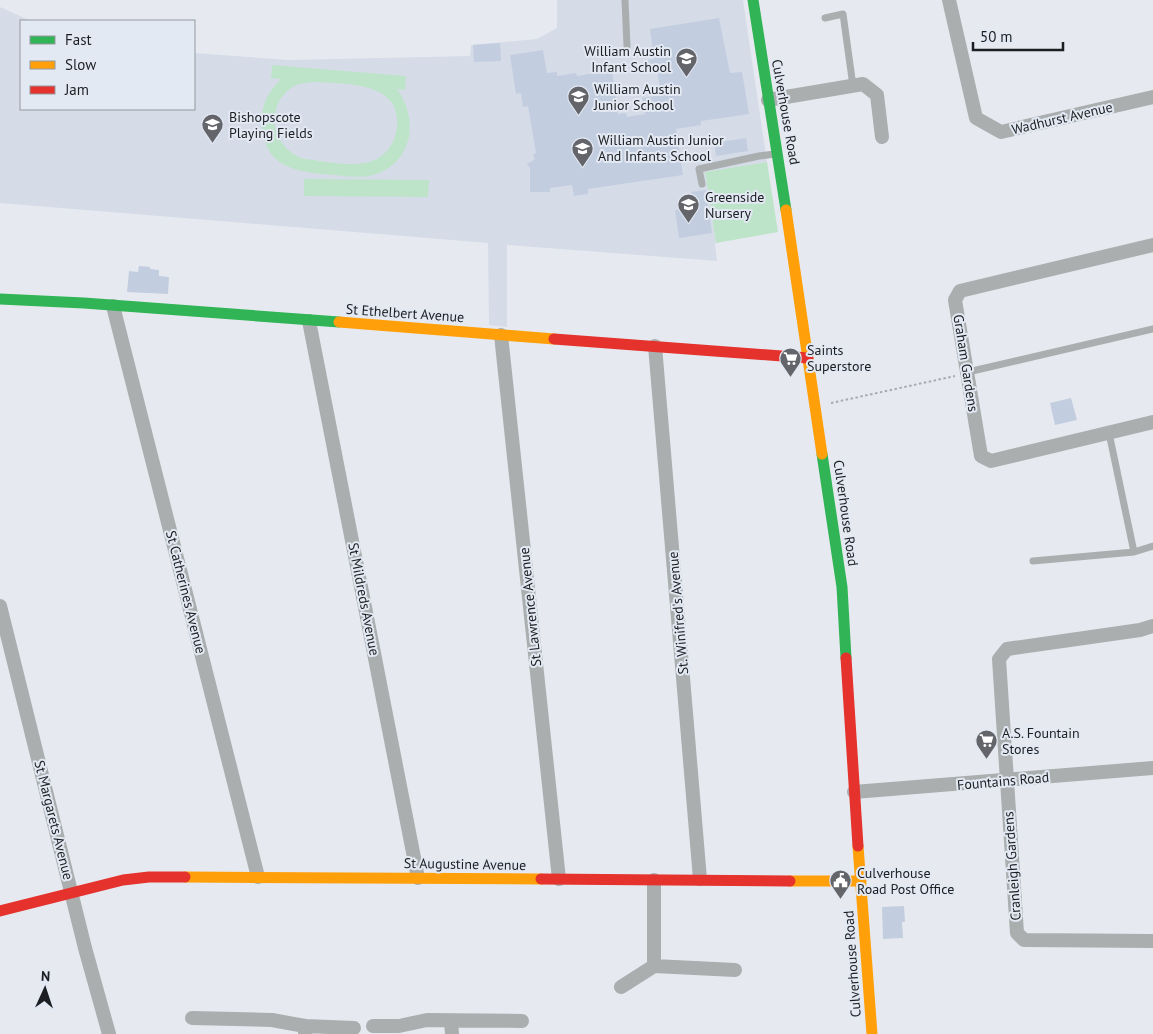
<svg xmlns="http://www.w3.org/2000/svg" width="1153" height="1034" font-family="'PT Sans',sans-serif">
<rect width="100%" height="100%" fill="#e6eaf0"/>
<path fill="#d5dce8" d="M557 0H743L767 162 705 172 716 243 715 244 717 261 507 245V327L489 325 488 243 0 203V7L31 21H21V109H194V53L288 60 470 56 471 45 537 39 557 28Z"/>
<path fill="#bde3c8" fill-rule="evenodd" d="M272 65 406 76 405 90 397 89C421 122 411 167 369 176 358 178 345 176 334 175 302 172 268 171 262 130 259 109 267 93 281 79L271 78ZM313 82C346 84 407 81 396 133 393 146 384 157 372 161 355 168 323 161 304 159 271 148 263 105 294 86 300 83 307 83 313 82Z
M767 162 778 232 716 243 705 172Z
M304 179 429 180 428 197 304 196Z"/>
<path fill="#c2cddf" d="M719 18 730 73 742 72 749 114 701 121V125L676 129 683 175 588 189V194L574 196 572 185 550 188V192H530V168L527 164 535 159 533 155 536 153 528 106 523 107 521 93 516 94 510 55 543 50 547 73 557 72V76L576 73 577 76 612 70 618 114 626 113 627 117 645 114 642 98 661 95 657 70 650 71 648 60 654 59 650 29Z
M500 43 501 61 474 62 473 45Z
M746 138 748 151 716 156 714 143Z
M706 190 712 233 679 238 675 210 693 208 691 192Z
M139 266 150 267V269L159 270V276L169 277 168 294 127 292 129 271 138 272Z
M1071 398 1077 420 1055 425 1050 403Z
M904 906 905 922H902L903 938 883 939 882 907Z"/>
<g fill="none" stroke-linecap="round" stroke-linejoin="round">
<path stroke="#a8aaac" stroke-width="2" stroke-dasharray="2.5 2.5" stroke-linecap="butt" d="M831 403 955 376"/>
<path stroke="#aaaeaf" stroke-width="7" d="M625 0 627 46
M825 18 843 14 853 86
M702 184 699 169 759 156 775 154
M968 372 1153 329
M1109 433 1134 552
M1033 561 1134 552 1153 546"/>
<path stroke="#aaaeaf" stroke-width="14" d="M949 0 976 118 1001 132 1153 97
M768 100 863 84 877 95 882 137
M1153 245 960 291 955 300 981 456 991 461 1153 422
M113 306 258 877
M309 321 418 878
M501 335 559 879
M655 346 700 879
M0 606 85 948 109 1034
M1153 626 1140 630 1007 649 999 659 1017 933 1024 940 1153 941
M854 792 1153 768
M654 880V966L735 970
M621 987 654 966
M192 1018 272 1020 305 1026
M451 1021 452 1034
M373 1026H399L427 1020 522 1021
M305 1034V1026L354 1028"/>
<path stroke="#30b455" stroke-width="11" d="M753 0 786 210
M0 299 84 303 339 322
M822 454 842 587 846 658"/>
<path stroke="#ff9f0a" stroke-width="11" d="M786 210 822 454
M339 322 554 339
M858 846 872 1034
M185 877 541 879
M790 881H861"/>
<path stroke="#e5322d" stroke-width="11" d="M554 339 808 358
M846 658 858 846
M541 879 790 881
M0 911 123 880 149 877H185"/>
</g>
<defs>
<symbol id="school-pin" viewBox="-11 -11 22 30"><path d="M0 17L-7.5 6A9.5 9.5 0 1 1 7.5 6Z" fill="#63656a" stroke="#e3e9f3"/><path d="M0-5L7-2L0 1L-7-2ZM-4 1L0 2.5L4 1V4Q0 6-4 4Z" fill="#fff"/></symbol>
<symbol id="supermarket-pin" viewBox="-11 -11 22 30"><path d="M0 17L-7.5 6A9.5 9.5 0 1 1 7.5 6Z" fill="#63656a" stroke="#e3e9f3"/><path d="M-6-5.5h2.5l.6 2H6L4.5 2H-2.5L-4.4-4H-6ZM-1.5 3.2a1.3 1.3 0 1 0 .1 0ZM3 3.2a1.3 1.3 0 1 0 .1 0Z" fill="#fff"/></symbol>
<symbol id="civic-pin" viewBox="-11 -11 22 30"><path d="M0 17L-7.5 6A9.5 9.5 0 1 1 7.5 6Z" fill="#63656a" stroke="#e3e9f3"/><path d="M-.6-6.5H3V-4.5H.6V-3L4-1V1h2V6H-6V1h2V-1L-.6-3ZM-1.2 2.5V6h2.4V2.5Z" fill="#fff"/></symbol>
</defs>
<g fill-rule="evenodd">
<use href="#school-pin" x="674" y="46" width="25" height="34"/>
<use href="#school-pin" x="566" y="84" width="25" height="34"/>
<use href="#school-pin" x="200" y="112" width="25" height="34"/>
<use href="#school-pin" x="570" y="136" width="25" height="34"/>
<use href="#school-pin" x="676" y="192" width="25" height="34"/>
<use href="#supermarket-pin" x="778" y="346" width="25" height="34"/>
<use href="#supermarket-pin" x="974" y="728" width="25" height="34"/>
<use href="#civic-pin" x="828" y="868" width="25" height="34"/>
</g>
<g text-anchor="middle" stroke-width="4" stroke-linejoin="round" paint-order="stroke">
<g font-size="14" fill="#1c1e22" stroke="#e3e9f3" text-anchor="start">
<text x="671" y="56" text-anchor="end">William Austin<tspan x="671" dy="16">Infant School</tspan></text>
<text x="594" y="94">William Austin<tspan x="594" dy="16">Junior School</tspan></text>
<text x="229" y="122">Bishopscote<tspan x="229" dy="16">Playing Fields</tspan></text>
<text x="598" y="145">William Austin Junior<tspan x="598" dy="16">And Infants School</tspan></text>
<text x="705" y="202">Greenside<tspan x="705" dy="16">Nursery</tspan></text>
<text x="807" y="355">Saints<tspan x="807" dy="16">Superstore</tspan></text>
<text x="1002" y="738">A.S. Fountain<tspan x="1002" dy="16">Stores</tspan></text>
<text x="857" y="878">Culverhouse<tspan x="857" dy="16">Road Post Office</tspan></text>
</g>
<g font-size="14" fill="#1c1e22" stroke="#e3e9f3">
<text transform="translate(786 112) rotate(80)" y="5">Culverhouse Road</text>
<text transform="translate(1062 118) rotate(-13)" y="5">Wadhurst Avenue</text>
<text transform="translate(405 313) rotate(4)" y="5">St Ethelbert Avenue</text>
<text transform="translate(966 363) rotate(81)" y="5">Graham Gardens</text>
<text transform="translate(846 513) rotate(82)" y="5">Culverhouse Road</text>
<text transform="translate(186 592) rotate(76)" y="5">St Catherines Avenue</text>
<text transform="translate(364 599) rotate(79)" y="5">St Mildreds Avenue</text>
<text transform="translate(530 607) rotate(-96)" y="5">St Lawrence Avenue</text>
<text transform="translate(678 613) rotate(-95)" y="5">St. Winifred's Avenue</text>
<text transform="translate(1003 781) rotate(-5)" y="5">Fountains Road</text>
<text transform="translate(54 820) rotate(76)" y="5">St Margarets Avenue</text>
<text transform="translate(465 864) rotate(1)" y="5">St Augustine Avenue</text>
<text transform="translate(1012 866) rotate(-94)" y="5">Cranleigh Gardens</text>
<text transform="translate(852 964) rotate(-94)" y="5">Culverhouse Road</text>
</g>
</g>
<rect x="20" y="20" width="175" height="90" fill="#e3e9f3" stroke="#93989f"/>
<rect x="30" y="36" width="25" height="8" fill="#30b455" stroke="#93989f"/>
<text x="65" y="45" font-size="15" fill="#1c1e22">Fast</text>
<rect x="30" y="61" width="25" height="8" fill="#ff9f0a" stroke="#93989f"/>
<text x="65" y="70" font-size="15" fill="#1c1e22">Slow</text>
<rect x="30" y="86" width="25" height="8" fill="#e5322d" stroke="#93989f"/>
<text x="65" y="95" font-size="15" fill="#1c1e22">Jam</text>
<g transform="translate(45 989) rotate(3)" stroke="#e3e9f3" stroke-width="4" paint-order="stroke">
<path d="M0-4L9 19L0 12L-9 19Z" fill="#1c1e22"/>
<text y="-8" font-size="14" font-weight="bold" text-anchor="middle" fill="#1c1e22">N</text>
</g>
<path d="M973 42v8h90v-8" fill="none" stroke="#1c1e22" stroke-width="2.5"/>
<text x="980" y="42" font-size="15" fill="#1c1e22" stroke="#e3e9f3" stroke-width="4" paint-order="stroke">50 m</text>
</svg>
